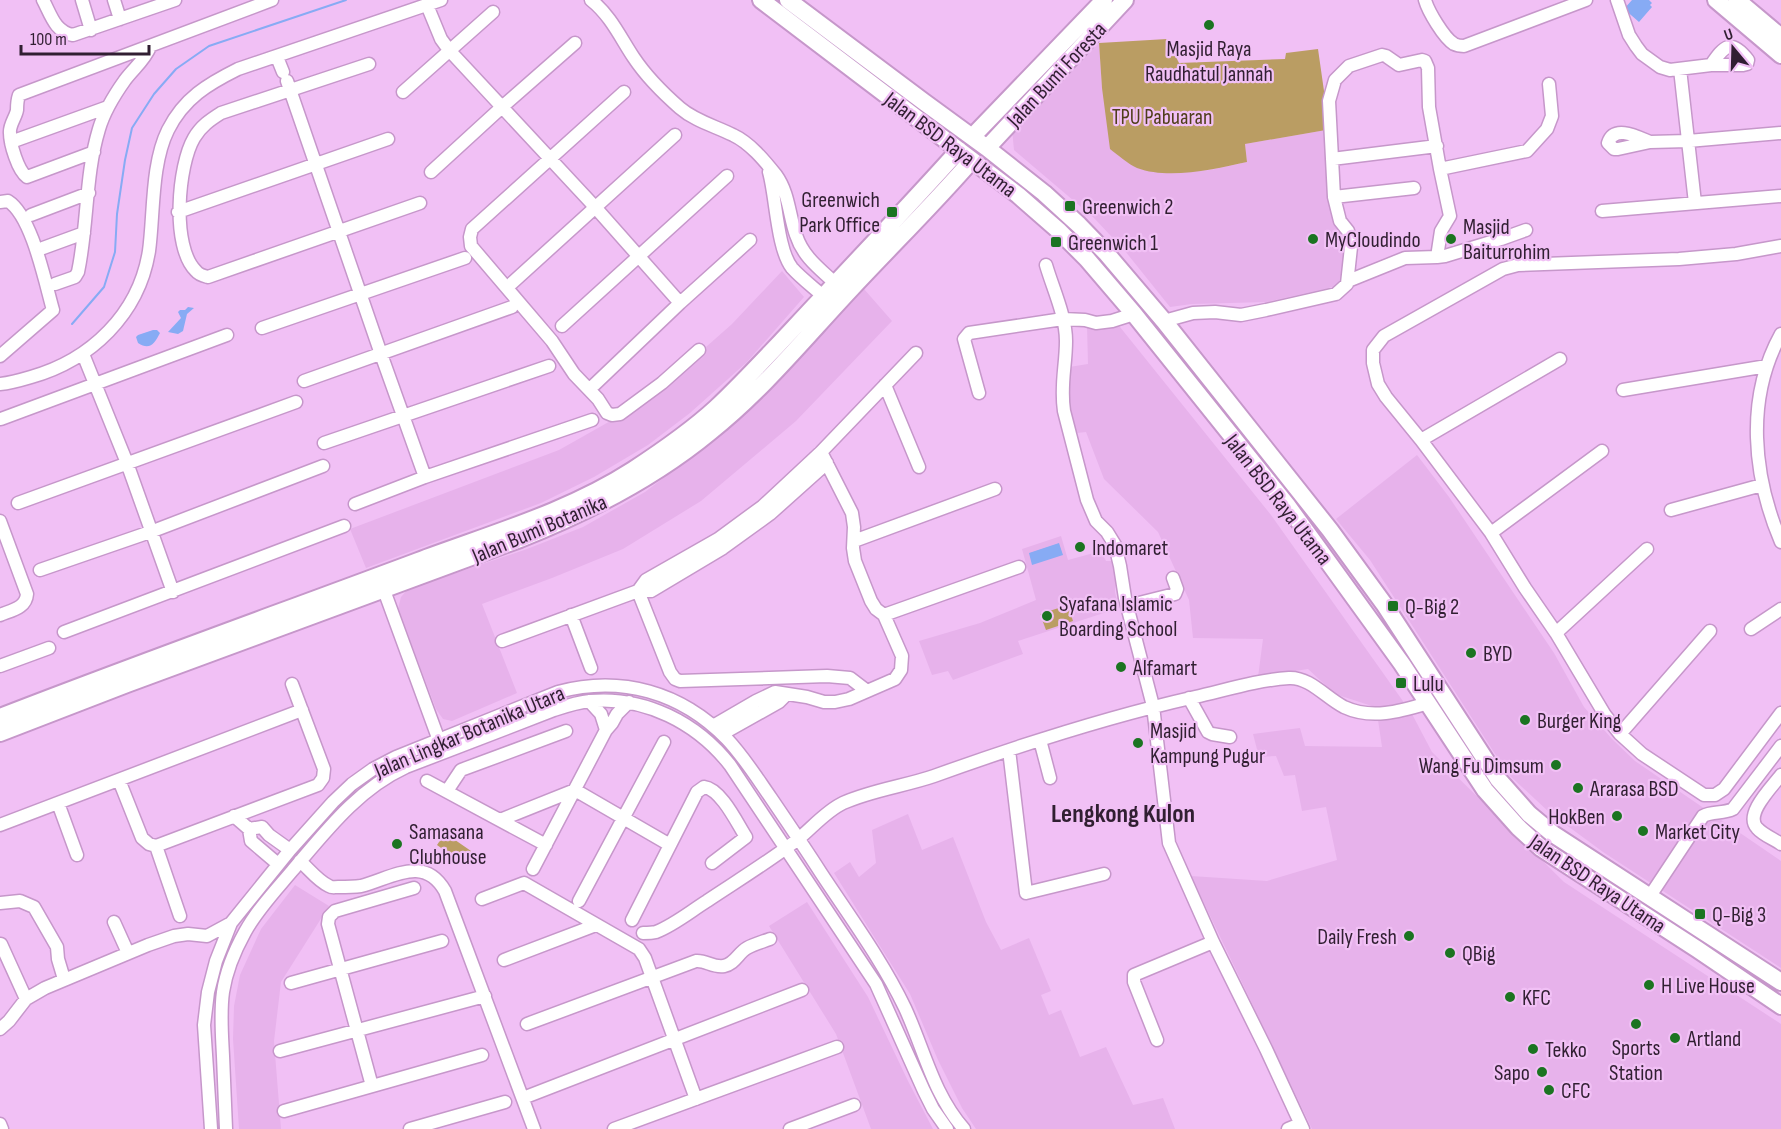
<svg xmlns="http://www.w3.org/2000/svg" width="1781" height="1129" font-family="'Sofia Sans Condensed',sans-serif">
<rect width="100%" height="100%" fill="#f1c0f5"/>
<path fill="#e7b2eb" d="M1099 43 1102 88 1164 173 1210 170 1247 162 1245 144 1326 130 1335 221 1346 240 1343 280 1333 287 1267 302 1192 304 1170 307 1125 251 1094 218 1014 150 1012 129Z
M782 271 804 297 747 362 690 413 648 445 594 477 541 503 366 568 350 529 559 450 621 415 672 377 732 324Z
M864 289 892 321 796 421 701 501 623 549 552 578 482 604 517 693 452 721 443 719 436 709 398 609 401 597 408 589 527 549 583 527 645 492 709 443 790 368Z
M1105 324 1120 327 1271 515 1405 704 1393 708 1375 707 1335 694 1308 669 1258 677 1263 639 1193 638 1189 600 1158 532 1104 479 1086 432 1077 433 1068 405 1069 367 1088 364 1087 326Z
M1417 455 1449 497 1554 653 1584 707 1612 739 1635 761 1781 861V968L1603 852 1550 813 1508 774 1370 560 1336 519Z
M1061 536 1068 560 1101 551 1106 561H1113L1116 578 1115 592 1119 608 1018 641 1023 654 953 680 948 671 932 675 919 641 980 623 1036 600 1022 549Z
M1412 714 1432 752 1564 882 1781 1024V1129H1312L1191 876 1267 881 1337 860 1326 807 1302 811 1295 775 1284 776 1276 756 1259 757 1253 734 1300 728 1305 746 1382 747 1378 720 1395 719Z
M908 814 922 850 953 837 986 922 1001 950 1029 938 1051 991 1041 995 1049 1015 1061 1010 1080 1057 1106 1047 1133 1105 1163 1098 1175 1129H976L962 1108 938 1060 910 994 834 873 850 862 859 877 876 863 872 830Z
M295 885 329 906 281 982 274 1041 281 1129H239L233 1039 234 1006 240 975 261 929Z
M807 902 868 997 908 1081 933 1129H871L836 1034 769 926Z"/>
<path fill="#ba9d63" d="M1167 39 1179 63 1285 59 1286 53 1318 49 1326 105V130L1245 144 1247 162C1215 169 1169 180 1137 168 1128 164 1118 155 1110 149L1102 88 1099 43Z
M1068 605 1073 621 1046 630 1040 614Z
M445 833 471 851 462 863 437 845Z"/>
<path fill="#87abf4" d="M1632 0H1649L1652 3 1650 5 1652 7 1639 22 1624 9Z
M188 307 194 308 187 314 183 331 178 334 168 332 181 318 178 312 180 310H185Z
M153 330H157L160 333C155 343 150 351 138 343L136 337 138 335Z
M1059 543 1063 555 1032 565 1029 553Z"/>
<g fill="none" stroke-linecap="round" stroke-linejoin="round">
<path stroke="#87abf4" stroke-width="2" d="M72 324 104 287 115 252 117 214 125 160 132 128 154 94 176 69 209 46 346 0"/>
<defs>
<path id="minor" d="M43 0C51 15 55 32 73 35L175 0
M82 0 91 30
M114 0 120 19
M591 0C611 16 620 37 634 58 646 76 664 94 680 108 695 121 715 126 733 135 750 143 764 160 776 175 789 193 789 215 796 235 803 257 820 269 836 284
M1425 0C1428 11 1444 38 1454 44 1458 46 1459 46 1464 46L1586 0
M1617 0 1629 35 1636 46 1642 54 1660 67 1670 70 1711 65H1743L1747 64 1748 60C1731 38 1724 46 1711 65
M427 5 441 39 449 50 595 207 680 303
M277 57 283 72
M369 64 221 113C210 120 201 126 194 138 178 165 171 247 196 271 199 275 204 276 208 277L420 203
M1680 69 1695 203
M287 81 381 354 425 477
M403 92 493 12
M624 92 472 229 470 237 471 246 552 341 574 374 598 399 607 413 612 415 620 414 662 383 699 350
M11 142 108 107
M1650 142C1638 137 1614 124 1608 143L1614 149H1618L1650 142 1688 141 1781 133
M94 152 27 177C18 171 10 144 10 133 9 125 16 117 17 110 17 104 17 101 19 95L272 0
M1332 159 1437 146
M431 172 502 107 575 43
M769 172C776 197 777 249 792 268 801 278 813 287 823 296
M1334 197 1414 188
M0 202 8 201C32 216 45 282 53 310L0 356
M1602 211 1781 196
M178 212 388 139
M31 215 89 193
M1781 246 1736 254 1679 259 1518 265 1503 269 1384 336 1373 350V363L1378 384 1386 397 1421 440 1491 533 1525 588 1556 633 1605 715 1620 734 1642 754 1704 795H1715L1724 789 1781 713
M43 248 84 233
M1437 257 1441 231 1450 216 1440 169
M1046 265C1053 289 1066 316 1066 341 1066 366 1060 385 1064 411L1087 500 1096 521 1107 532 1115 545 1120 566 1125 598 1153 706 1169 843 1213 942 1266 1049 1303 1129
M1348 281 1405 258 1437 257 1445 256 1501 239 1526 230
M512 283 675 135
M55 284 75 277 78 272C88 225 85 175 99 129 104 112 115 94 125 80 134 68 144 61 150 47
M1164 321 1193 313 1215 312 1241 315 1266 310 1336 294 1347 284 1351 247 1348 231 1340 221 1334 197 1329 101 1335 80 1349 66 1382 55 1386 56 1399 65 1422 60 1425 61 1428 68 1429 107 1440 169 1527 151 1547 129 1552 116 1549 84
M562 326 727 176
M262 328 465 258
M1781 334C1745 399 1753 476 1781 542
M83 354 127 463 173 592
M304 381 512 307
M0 384C11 383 21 380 31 377 91 360 139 314 149 251 154 215 151 164 168 130 184 98 208 84 238 69L441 0
M594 385 680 303 750 240
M885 385 919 467
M1623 390 1767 366
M979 393 964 339 969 333 1063 319 1085 320 1096 323 1112 321 1134 314
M1 419 227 335
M1421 440 1560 359
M324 443 549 366
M18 503 296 402
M355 504 425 477 592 420
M1671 510 1762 485
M0 521 27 594C26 608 12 610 0 615
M1491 533 1602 451
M854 541 995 489
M40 570 153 531 323 466
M381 582 441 746
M638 591 646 580 718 539 763 506 821 452 916 353
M638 591 670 672 675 679 680 681 827 676 850 678 867 691
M1127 606 1175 594 1177 589 1173 578
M571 615 591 668
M884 615 1019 567
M1751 629 1781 609
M64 632 344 526
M1556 633 1647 549
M502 641 638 591H651L723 548 770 514 827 463
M0 666 49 648
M1189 698 1208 732 1212 734 1230 737
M589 701 601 714 606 730
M713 726 756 701 775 692 807 697 824 702H835L849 699 895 679 901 670 902 656 884 615 876 609 871 601 855 561 853 548 854 527 852 513 821 452
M722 734 779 702 787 694
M1620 734 1710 631
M1040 740 1050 778
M1009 750 1026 893 1104 874
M1781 775C1772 787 1744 814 1757 828 1763 835 1774 839 1781 844
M119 780 142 838 149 844 156 846 318 785 323 778 324 769 292 684
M427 781 546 845
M447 791 461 770 566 731
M58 803 77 855
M234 816 249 829 251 841 278 864
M500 820 575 790 670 845
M0 825 302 710
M249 829 262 827 269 835 290 850
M156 846 180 916
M300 861C309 869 318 881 329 886 332 888 334 887 338 887 346 887 353 887 361 886 392 878 424 854 445 891L534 1129
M533 869 606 730 612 723 617 714 629 702
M1650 896 1703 816C1712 811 1723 814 1733 809L1781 746
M482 899 524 883 639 949 645 958 696 1099
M579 901 664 742
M0 903 20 901 34 907 57 947 58 959 64 979
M632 920 697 792 704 787C721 789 737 823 746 837L712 863
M114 922 128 953
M643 933C648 933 652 933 656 932 674 925 691 911 707 901 737 881 768 862 797 840 812 828 826 811 843 803 872 790 905 786 934 776 1020 745 1107 717 1195 697 1226 690 1257 680 1289 678 1310 677 1326 698 1344 707 1372 720 1401 711 1428 703
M1 944 26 999
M504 960 596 925
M291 983 442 941
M527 1024 696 961C706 960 713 968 724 966 735 964 738 953 747 948 754 944 762 942 770 939
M0 1029 9 1021 26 999 45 988 148 945 174 936 188 934 207 936 231 923
M1157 1040 1134 982V975L1213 942
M280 1051 485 996
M372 1086 328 924 329 917 335 911 414 888
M523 1098 802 990
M284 1111 482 1055
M0 1124 2 1129
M211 1129 204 1025 208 992 216 961 231 923 290 850 333 802 352 784 373 769 396 757 558 692C621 675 681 692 727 739 744 757 757 778 771 798 788 823 805 848 821 873 850 917 882 960 905 1008 924 1049 933 1094 964 1129
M226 1129C225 1105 224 1080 223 1056 222 1035 220 1013 223 992 226 972 235 950 245 932 257 910 276 890 292 871 326 831 358 789 406 767L554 710C566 706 578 702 590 701 645 696 697 723 730 765L876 984 924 1091 933 1109 947 1129
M410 1129 505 1102
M614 1129 837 1047
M790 1129 854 1105
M1288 1129 1300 1124"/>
<path id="major" d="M761 0 1018 195 1058 230 1087 259 1134 314 1287 505 1402 664 1485 790 1518 827 1541 848 1697 949 1781 1006
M788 0 924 102 987 148 1044 193 1079 225 1107 254 1164 321 1330 530 1384 604 1498 779 1529 814 1553 834 1781 982
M1716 0 1781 55
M1737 0 1781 37
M972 137 1104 0
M987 148 1125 0
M0 717C139 663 279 613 418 561 490 534 568 512 633 470 662 451 691 431 716 408 752 374 785 337 819 301 866 251 913 201 959 150
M0 733 127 684 520 539C588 512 653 479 710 432 762 391 805 338 851 289 891 246 934 204 972 160"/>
</defs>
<use href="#minor" stroke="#c697ca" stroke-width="15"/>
<use href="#major" stroke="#c697ca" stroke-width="20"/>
<use href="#minor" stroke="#fff" stroke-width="12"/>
<use href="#major" stroke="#fff" stroke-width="16"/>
</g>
<g fill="#1b7421" stroke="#f1c0f5" stroke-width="2">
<circle cx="1209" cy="25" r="6"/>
<rect x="1064" y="200" width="12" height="12" rx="3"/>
<rect x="886" y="206" width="12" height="12" rx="3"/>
<circle cx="1313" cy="239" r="6"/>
<circle cx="1451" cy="239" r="6"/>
<rect x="1050" y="236" width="12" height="12" rx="3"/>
<circle cx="1080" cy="547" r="6"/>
<rect x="1387" y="600" width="12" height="12" rx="3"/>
<circle cx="1047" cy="616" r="6"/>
<circle cx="1471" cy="653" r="6"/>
<circle cx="1121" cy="667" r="6"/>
<rect x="1395" y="677" width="12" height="12" rx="3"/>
<circle cx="1525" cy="720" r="6"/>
<circle cx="1138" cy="743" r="6"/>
<circle cx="1556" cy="765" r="6"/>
<circle cx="1578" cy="788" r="6"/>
<circle cx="1617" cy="816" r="6"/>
<circle cx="1643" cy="831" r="6"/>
<circle cx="397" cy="844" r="6"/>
<rect x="1694" y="908" width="12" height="12" rx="3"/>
<circle cx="1409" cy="936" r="6"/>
<circle cx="1450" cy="953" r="6"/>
<circle cx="1649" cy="985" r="6"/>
<circle cx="1510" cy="997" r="6"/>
<circle cx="1636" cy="1024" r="6"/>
<circle cx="1675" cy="1038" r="6"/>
<circle cx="1533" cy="1049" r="6"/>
<circle cx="1542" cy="1072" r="6"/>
<circle cx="1549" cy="1090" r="6"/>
</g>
<g text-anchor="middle" stroke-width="4.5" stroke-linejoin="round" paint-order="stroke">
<g font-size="22" fill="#311f32" stroke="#f1c0f5" text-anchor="start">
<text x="1209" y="56" text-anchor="middle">Masjid Raya<tspan x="1209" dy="25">Raudhatul Jannah</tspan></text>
<text x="880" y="207" text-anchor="end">Greenwich<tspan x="880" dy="25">Park Office</tspan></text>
<text x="1082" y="214">Greenwich 2</text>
<text x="1463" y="234">Masjid<tspan x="1463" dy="25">Baiturrohim</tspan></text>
<text x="1325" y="247">MyCloudindo</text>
<text x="1068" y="250">Greenwich 1</text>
<text x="1092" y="555">Indomaret</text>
<text x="1059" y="611">Syafana Islamic<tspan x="1059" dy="25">Boarding School</tspan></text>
<text x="1405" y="614">Q-Big 2</text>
<text x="1483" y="661">BYD</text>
<text x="1133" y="675">Alfamart</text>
<text x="1413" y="691">Lulu</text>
<text x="1537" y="728">Burger King</text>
<text x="1150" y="738">Masjid<tspan x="1150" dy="25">Kampung Pugur</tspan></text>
<text x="1544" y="773" text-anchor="end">Wang Fu Dimsum</text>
<text x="1590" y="796">Ararasa BSD</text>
<text x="1605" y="824" text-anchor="end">HokBen</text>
<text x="409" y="839">Samasana<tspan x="409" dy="25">Clubhouse</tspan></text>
<text x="1655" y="839">Market City</text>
<text x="1712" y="922">Q-Big 3</text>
<text x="1397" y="944" text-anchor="end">Daily Fresh</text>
<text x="1462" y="961">QBig</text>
<text x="1661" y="993">H Live House</text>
<text x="1522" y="1005">KFC</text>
<text x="1687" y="1046">Artland</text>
<text x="1636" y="1055" text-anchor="middle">Sports<tspan x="1636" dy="25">Station</tspan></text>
<text x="1545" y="1057">Tekko</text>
<text x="1530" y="1080" text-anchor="end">Sapo</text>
<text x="1561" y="1098">CFC</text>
</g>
<g font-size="22" fill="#311f32" stroke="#f1c0f5">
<text transform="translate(1056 74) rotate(-47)" y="8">Jalan Bumi Foresta</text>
<text transform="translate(951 144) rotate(37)" y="8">Jalan BSD Raya Utama</text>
<text transform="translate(1279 499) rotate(52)" y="8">Jalan BSD Raya Utama</text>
<text transform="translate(539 528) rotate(-23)" y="8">Jalan Bumi Botanika</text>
<text transform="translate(469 731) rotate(-23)" y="8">Jalan Lingkar Botanika Utara</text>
<text transform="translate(1598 883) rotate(34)" y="8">Jalan BSD Raya Utama</text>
</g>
<g font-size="22" fill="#4f3e1a" stroke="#f1c0f5">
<text x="1162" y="124">TPU Pabuaran</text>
</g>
<g font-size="26" font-weight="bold" fill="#311f32" stroke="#f1c0f5">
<text x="1123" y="822">Lengkong Kulon</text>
</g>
</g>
<g transform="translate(1733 48) rotate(341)" stroke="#f1c0f5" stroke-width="4.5" paint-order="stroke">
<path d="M0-4.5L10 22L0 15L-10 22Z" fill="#311f32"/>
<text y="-9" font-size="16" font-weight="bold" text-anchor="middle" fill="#311f32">U</text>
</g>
<path d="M21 45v9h128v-9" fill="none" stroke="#311f32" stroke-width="3"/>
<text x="30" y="45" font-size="18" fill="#311f32" stroke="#f1c0f5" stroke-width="4.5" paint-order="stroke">100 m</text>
</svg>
